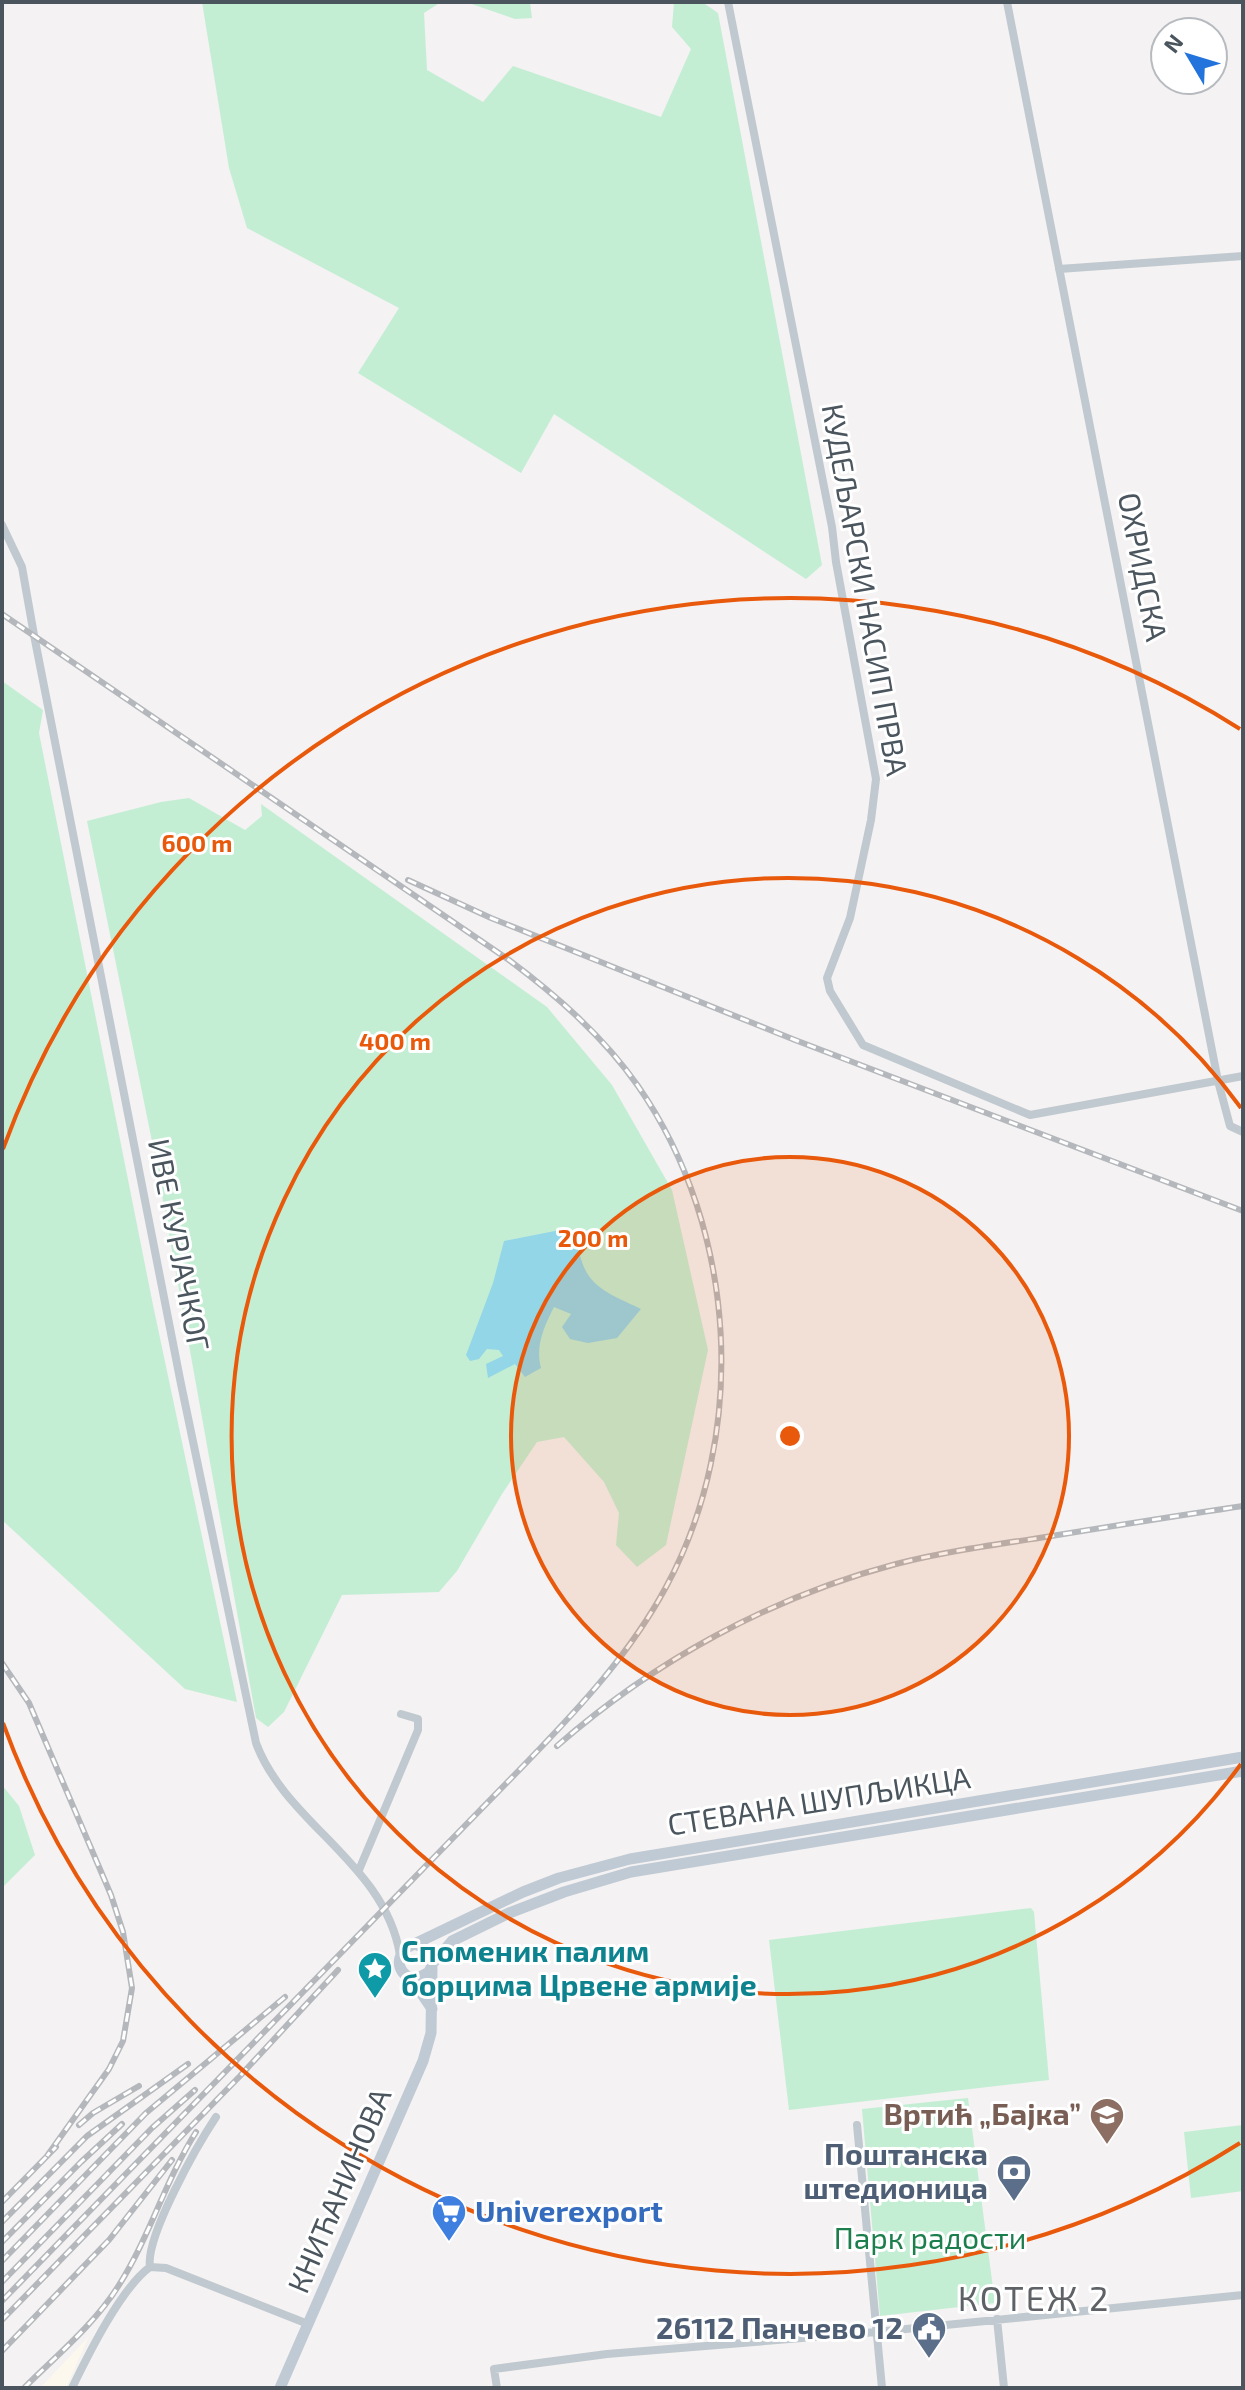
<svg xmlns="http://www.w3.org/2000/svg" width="1245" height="2390" font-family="'Exo 2',sans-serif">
<rect width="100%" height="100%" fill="#f4f2f2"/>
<path fill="#fcf8ed" d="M89 2336 66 2388H40Z"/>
<path fill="#c3eed4" d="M202 2H441L424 13 427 70 483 102 513 66 661 117 691 49 672 27 674 2H702L718 13 822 565 806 579 554 414 521 473 358 373 399 308 247 228 229 168Z
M466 2H530L532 18 515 19Z
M2 681 43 710 39 733 153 1305 237 1702 185 1689 2 1520Z
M189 798 245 830 262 816 261 804 547 1007 612 1085 672 1190 708 1350 666 1545 637 1567 616 1545 619 1513 604 1482 564 1437 537 1442 502 1494 457 1571 439 1592 342 1595 284 1712 268 1727 256 1718 155 1156 87 821 161 802Z
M2 1785 19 1806 35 1855 2 1888Z
M1031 1908 1034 1912 1049 2080 789 2110 769 1940Z
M968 2098 995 2303 880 2316 862 2109Z
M1243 2125V2191L1191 2198 1184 2132Z"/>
<path fill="#93d6e8" d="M560 1230C581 1238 577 1256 587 1273 597 1291 623 1300 641 1309L617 1338 588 1343 570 1339 562 1327 571 1314 554 1307C544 1327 535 1346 541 1368L525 1377 515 1364 488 1378 486 1364 503 1356 499 1350 487 1349 479 1359 470 1361 466 1355 493 1283 504 1241Z"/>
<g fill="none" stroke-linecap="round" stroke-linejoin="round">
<path stroke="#c0c9cf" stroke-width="8" d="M728 2 832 527 836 562 876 779 871 820 850 918 827 978 830 991 863 1045 1030 1115 1243 1076
M1007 2 1218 1081 1230 1126 1243 1132
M1059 269 1243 256
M2 525 22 567 34 635 181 1384 256 1743C286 1824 385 1863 400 1955
M359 1870 418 1730V1719L401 1714
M857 2125 882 2388
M150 2267 166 2268 308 2324
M150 2267C145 2237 198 2144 216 2117
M997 2319 1004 2388
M72 2388C88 2355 121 2288 150 2267
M497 2388 494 2369 607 2354 876 2332 1243 2295"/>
<path stroke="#c0cad4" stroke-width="11" d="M417 1945 429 1950 433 1963 429 1972 416 1979C399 1976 394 1961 406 1948L523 1892 559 1878 630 1859 1243 1757
M433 1963 452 1941 509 1913 564 1892 631 1872 1243 1771
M411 1978 432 2009
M280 2388 423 2061 431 2033 432 1968"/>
<defs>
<path id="rail" d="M2 614 509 960C557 996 603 1036 638 1086 738 1230 749 1434 666 1587 630 1654 579 1708 527 1762L2 2301
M408 880 491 918 795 1040 1243 1211
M2 1663 29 1703 111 1895 123 1932 132 1988 123 2041 109 2069 47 2156
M557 1746C654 1661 771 1597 896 1564 943 1552 992 1545 1039 1538 1107 1527 1175 1516 1243 1506
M79 2125 93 2113 139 2086
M2 2202 56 2147
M2 2222 87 2136 188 2064
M2 2242 81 2162 122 2124
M2 2261 146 2113 285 1997
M2 2282 152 2128 195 2090
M2 2320 240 2076 338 1970
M2 2351 109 2240 172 2160
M24 2388C56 2356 95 2324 119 2285 150 2236 165 2181 196 2132"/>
</defs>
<use href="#rail" stroke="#b4b7bb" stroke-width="6"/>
<use href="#rail" stroke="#fff" stroke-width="3" stroke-dasharray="9" stroke-linecap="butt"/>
</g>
<circle cx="790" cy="1436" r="279" fill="#e8590c" fill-opacity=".12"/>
<g fill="none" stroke="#e8590c" stroke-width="4">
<circle cx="790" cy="1436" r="279"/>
<path d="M1241 1764A558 558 0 1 1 1241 1108"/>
<path d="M1240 2143A838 838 0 0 1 3 1723M3 1149A838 838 0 0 1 1240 729"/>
</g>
<defs>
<symbol id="sight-pin" viewBox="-11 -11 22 30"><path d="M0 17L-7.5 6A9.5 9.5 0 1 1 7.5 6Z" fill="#0f9aa8" stroke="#fff"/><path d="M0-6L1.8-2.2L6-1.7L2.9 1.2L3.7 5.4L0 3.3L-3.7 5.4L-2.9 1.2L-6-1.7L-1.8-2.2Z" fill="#fff"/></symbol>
<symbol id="school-pin" viewBox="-11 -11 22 30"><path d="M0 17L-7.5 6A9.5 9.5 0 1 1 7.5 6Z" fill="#8d6e63" stroke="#fff"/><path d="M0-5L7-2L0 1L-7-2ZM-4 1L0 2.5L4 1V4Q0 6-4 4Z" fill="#fff"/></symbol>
<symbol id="bank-pin" viewBox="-11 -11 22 30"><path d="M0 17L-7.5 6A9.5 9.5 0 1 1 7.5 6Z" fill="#5c6f8a" stroke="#fff"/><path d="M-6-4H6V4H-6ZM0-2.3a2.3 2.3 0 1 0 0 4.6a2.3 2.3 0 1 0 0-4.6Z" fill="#fff"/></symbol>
<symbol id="supermarket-pin" viewBox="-11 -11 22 30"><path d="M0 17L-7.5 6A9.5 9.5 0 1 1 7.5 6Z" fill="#3f7fe0" stroke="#fff"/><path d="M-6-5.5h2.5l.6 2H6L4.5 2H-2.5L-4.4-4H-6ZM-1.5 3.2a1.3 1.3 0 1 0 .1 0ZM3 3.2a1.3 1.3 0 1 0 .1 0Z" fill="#fff"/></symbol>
<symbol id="civic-pin" viewBox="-11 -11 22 30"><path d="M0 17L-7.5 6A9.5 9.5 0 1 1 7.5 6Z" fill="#5c6f8a" stroke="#fff"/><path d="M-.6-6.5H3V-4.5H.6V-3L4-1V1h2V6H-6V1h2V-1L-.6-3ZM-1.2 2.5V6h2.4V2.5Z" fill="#fff"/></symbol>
</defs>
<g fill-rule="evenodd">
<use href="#sight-pin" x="355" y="1949" width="40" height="54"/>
<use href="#school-pin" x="1087" y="2095" width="40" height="54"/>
<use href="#bank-pin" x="994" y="2152" width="40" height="54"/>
<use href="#supermarket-pin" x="429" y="2192" width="40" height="54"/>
<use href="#civic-pin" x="909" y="2309" width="40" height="54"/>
</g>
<g text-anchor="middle" stroke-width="6" stroke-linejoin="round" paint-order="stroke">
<g font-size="30" fill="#4a555e" stroke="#fff">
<text transform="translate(1142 567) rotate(79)" y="10">ОХРИДСКА</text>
<text transform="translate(864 590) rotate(80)" y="10">КУДЕЉАРСКИ НАСИП ПРВА</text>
<text transform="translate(178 1245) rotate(79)" y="10">ИВЕ КУРЈАЧКОГ</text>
<text transform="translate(819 1802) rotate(-9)" y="10">СТЕВАНА ШУПЉИКЦА</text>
<text transform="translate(340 2191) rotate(-67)" y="10">КНИЋАНИНОВА</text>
</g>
<g font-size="30" font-weight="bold" fill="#0d838f" stroke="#fff" text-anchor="start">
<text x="401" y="1962">Споменик палим<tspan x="401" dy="34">борцима Црвене армије</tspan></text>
</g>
<g font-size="30" font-weight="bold" fill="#785e54" stroke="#fff" text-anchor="end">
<text x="1081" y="2125">Вртић „Бајка”</text>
</g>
<g font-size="30" font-weight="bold" fill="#4e5e75" stroke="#fff" text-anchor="end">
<text x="988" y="2165">Поштанска<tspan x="988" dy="34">штедионица</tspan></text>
<text x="903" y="2339">26112 Панчево 12</text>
</g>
<g font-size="30" font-weight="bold" fill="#366cbe" stroke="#fff" text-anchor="start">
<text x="475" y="2222">Univerexport</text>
</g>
<g font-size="30" fill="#1c7e4d" stroke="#fff">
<text x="930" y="2249">Парк радости</text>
</g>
<g font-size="34" letter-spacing="2" fill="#5e6266" stroke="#fff">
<text x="1034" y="2311">КОТЕЖ 2</text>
</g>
</g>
<circle cx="790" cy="1436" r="12" fill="#e8590c" stroke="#fff" stroke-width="4"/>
<g font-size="24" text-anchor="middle" font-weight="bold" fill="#e8590c" stroke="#fff" stroke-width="6" stroke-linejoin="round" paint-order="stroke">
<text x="197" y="852">600 m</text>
<text x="395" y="1050">400 m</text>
<text x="593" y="1247">200 m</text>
</g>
<rect width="1245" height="2390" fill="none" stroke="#4a555e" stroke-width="8"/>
<g transform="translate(1189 56) rotate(308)"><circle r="38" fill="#ffffff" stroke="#b7bbbf" stroke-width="2"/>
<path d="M0-6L14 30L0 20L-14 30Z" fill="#2373dd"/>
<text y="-12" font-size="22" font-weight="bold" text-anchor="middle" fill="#4a555e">N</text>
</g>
</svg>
